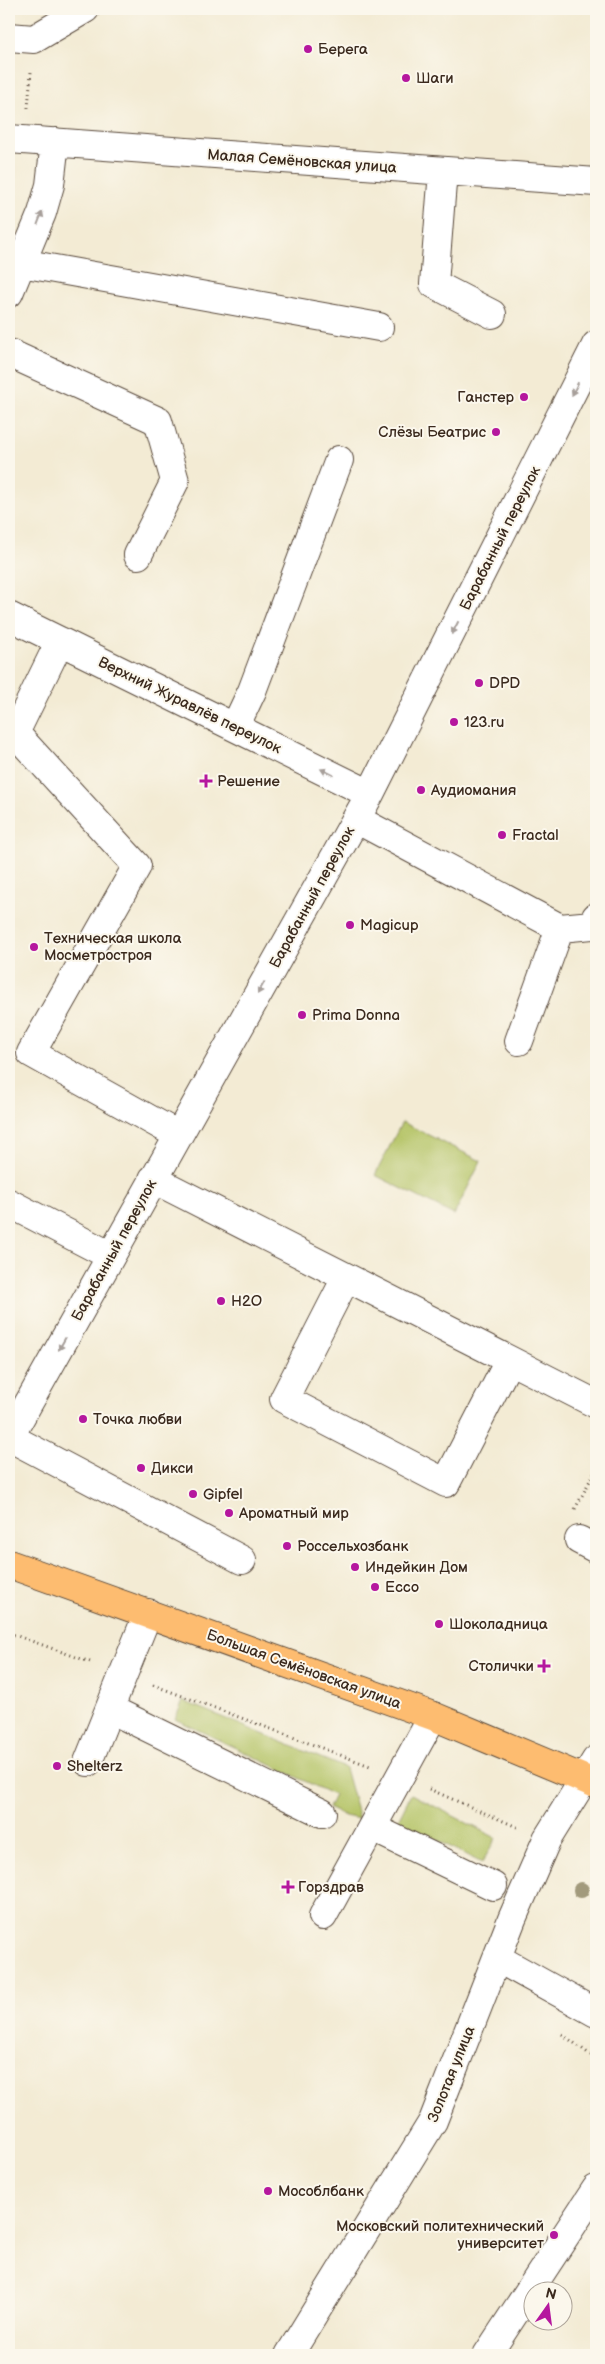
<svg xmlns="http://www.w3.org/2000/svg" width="605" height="2364" font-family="'Balsamiq Sans',sans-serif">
<rect width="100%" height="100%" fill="#fbf7ec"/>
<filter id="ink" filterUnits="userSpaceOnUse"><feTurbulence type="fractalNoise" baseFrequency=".02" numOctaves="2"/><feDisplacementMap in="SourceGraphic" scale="10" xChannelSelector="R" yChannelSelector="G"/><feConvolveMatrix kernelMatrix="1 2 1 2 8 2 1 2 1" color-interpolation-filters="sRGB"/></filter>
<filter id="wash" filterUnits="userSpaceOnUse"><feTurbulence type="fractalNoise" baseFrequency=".0096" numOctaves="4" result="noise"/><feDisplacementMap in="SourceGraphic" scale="20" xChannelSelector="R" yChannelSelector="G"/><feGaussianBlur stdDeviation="1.12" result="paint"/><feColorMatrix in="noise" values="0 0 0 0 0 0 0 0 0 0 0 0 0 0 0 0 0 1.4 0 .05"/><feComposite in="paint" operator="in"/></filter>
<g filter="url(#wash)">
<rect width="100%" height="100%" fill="#f3ebd4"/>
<path fill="#b5c467" stroke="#787742" d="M402 1122 481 1161 454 1215 375 1175Z
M183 1701 345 1768 359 1819 345 1816 328 1808 334 1795 175 1719Z
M411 1794 496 1838 482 1863 398 1820Z"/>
</g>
<g filter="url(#ink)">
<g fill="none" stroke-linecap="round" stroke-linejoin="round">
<defs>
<path id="minor" d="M9 37 34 39 85 9
M9 139 596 182
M443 171 434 284 492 314
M21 263 379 327
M9 293 42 213 50 185 55 142
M9 353 158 421 175 481 138 555
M9 616 370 794
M60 641 15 733 137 866 31 1053 178 1135
M235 727 252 691 339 460
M356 819 560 928 592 925 596 917
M519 1041 560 928
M153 1179 596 1404
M9 1203 111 1256
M346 1278 284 1399 446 1483 509 1361
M9 1437 242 1560
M9 1438 370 794 596 345
M579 1540 596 1549
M110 1709 322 1813
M88 1762 148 1613
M373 1828 493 1886
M323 1916 433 1716
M497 1958 596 2013
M289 2355 433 2121 512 1919 547 1839 596 1760
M487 2355 596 2189"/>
<path id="major" d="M9 1564 433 1716 596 1784"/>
</defs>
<use href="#minor" stroke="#574739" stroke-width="30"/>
<use href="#major" stroke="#574739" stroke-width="30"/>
<path stroke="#574739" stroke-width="3" stroke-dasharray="1 4" stroke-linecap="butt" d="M28 108 31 72
M575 1509 596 1469
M9 1633 93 1663
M153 1685 370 1766
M429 1789 517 1827
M562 2034 596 2059"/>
<use href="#minor" stroke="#fff" stroke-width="28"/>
<use href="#major" stroke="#fdbc70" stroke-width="28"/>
</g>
<circle fill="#a29a7c" cx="581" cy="1890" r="8"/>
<defs><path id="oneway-solid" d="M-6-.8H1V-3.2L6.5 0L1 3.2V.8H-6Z" transform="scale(1.25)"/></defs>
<g fill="#a79f9a">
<use href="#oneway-solid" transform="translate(40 218) rotate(-69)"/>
<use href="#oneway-solid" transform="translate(575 389) rotate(116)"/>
<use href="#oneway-solid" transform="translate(455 628) rotate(117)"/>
<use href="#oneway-solid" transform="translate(327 772) rotate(-154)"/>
<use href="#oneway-solid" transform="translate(261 988) rotate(119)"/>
<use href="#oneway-solid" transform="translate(62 1344) rotate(119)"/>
</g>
</g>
<g fill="#b5179e" stroke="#fbf7ec" stroke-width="2">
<circle cx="308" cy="49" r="5"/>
<circle cx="406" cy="78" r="5"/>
<circle cx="524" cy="397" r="5"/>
<circle cx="496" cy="432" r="5"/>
<circle cx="479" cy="683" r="5"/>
<circle cx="454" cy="722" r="5"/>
<path d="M203.5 773.5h5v5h5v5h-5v5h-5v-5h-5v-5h5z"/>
<circle cx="421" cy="790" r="5"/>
<circle cx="502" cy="835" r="5"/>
<circle cx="350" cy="925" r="5"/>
<circle cx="34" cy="947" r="5"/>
<circle cx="302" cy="1015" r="5"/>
<circle cx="221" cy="1301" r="5"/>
<circle cx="83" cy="1419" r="5"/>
<circle cx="141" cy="1468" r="5"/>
<circle cx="193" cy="1494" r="5"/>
<circle cx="229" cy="1513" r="5"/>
<circle cx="287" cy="1546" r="5"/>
<circle cx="355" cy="1567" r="5"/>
<circle cx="375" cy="1587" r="5"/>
<circle cx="439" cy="1624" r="5"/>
<path d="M541.5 1658.5h5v5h5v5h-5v5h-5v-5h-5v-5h5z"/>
<circle cx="57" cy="1766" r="5"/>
<path d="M285.5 1879.5h5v5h5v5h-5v5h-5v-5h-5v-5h5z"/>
<circle cx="268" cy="2191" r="5"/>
<circle cx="554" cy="2235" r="5"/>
</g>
<g text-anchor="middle" stroke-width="4" stroke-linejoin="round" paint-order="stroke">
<g font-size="15" fill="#3b2a1e" stroke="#fbf7ec" text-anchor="start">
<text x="318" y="54">Берега</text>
<text x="416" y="83">Шаги</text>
<text x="514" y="402" text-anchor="end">Ганстер</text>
<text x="486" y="437" text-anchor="end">Слёзы Беатрис</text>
<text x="489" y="688">DPD</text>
<text x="464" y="727">123.ru</text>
<text x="217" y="786">Решение</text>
<text x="431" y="795">Аудиомания</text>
<text x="512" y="840">Fractal</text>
<text x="360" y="930">Magicup</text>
<text x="44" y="943">Техническая школа<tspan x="44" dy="17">Мосметростроя</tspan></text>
<text x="312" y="1020">Prima Donna</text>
<text x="231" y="1306">H2O</text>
<text x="93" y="1424">Точка любви</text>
<text x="151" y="1473">Дикси</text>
<text x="203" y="1499">Gipfel</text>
<text x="239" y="1518">Ароматный мир</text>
<text x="297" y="1551">Россельхозбанк</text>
<text x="365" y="1572">Индейкин Дом</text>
<text x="385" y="1592">Ecco</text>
<text x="449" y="1629">Шоколадница</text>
<text x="534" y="1671" text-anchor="end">Столички</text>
<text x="67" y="1771">Shelterz</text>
<text x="298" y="1892">Горздрав</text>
<text x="278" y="2196">Мособлбанк</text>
<text x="544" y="2231" text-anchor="end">Московский политехнический<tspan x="544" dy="17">университет</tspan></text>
</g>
<g font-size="15" fill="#3b2a1e" stroke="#fbf7ec">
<text transform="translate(302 161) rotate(4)" y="5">Малая Семёновская улица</text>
<text transform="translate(500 538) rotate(-63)" y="5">Барабанный переулок</text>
<text transform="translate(190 705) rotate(26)" y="5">Верхний Журавлёв переулок</text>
<text transform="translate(312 897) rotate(-61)" y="5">Барабанный переулок</text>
<text transform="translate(114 1250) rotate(-61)" y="5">Барабанный переулок</text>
<text transform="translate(304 1669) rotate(20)" y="5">Большая Семёновская улица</text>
<text transform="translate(451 2074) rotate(-68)" y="5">Золотая улица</text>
</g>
</g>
<rect width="605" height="2364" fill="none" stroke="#fbf7ec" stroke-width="30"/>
<g transform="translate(548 2306) rotate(14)"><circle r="24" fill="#fbf7ec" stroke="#aea59a"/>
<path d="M0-4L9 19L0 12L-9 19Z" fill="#b5179e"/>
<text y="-8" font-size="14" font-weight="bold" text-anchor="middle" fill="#3b2a1e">N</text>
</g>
</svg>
